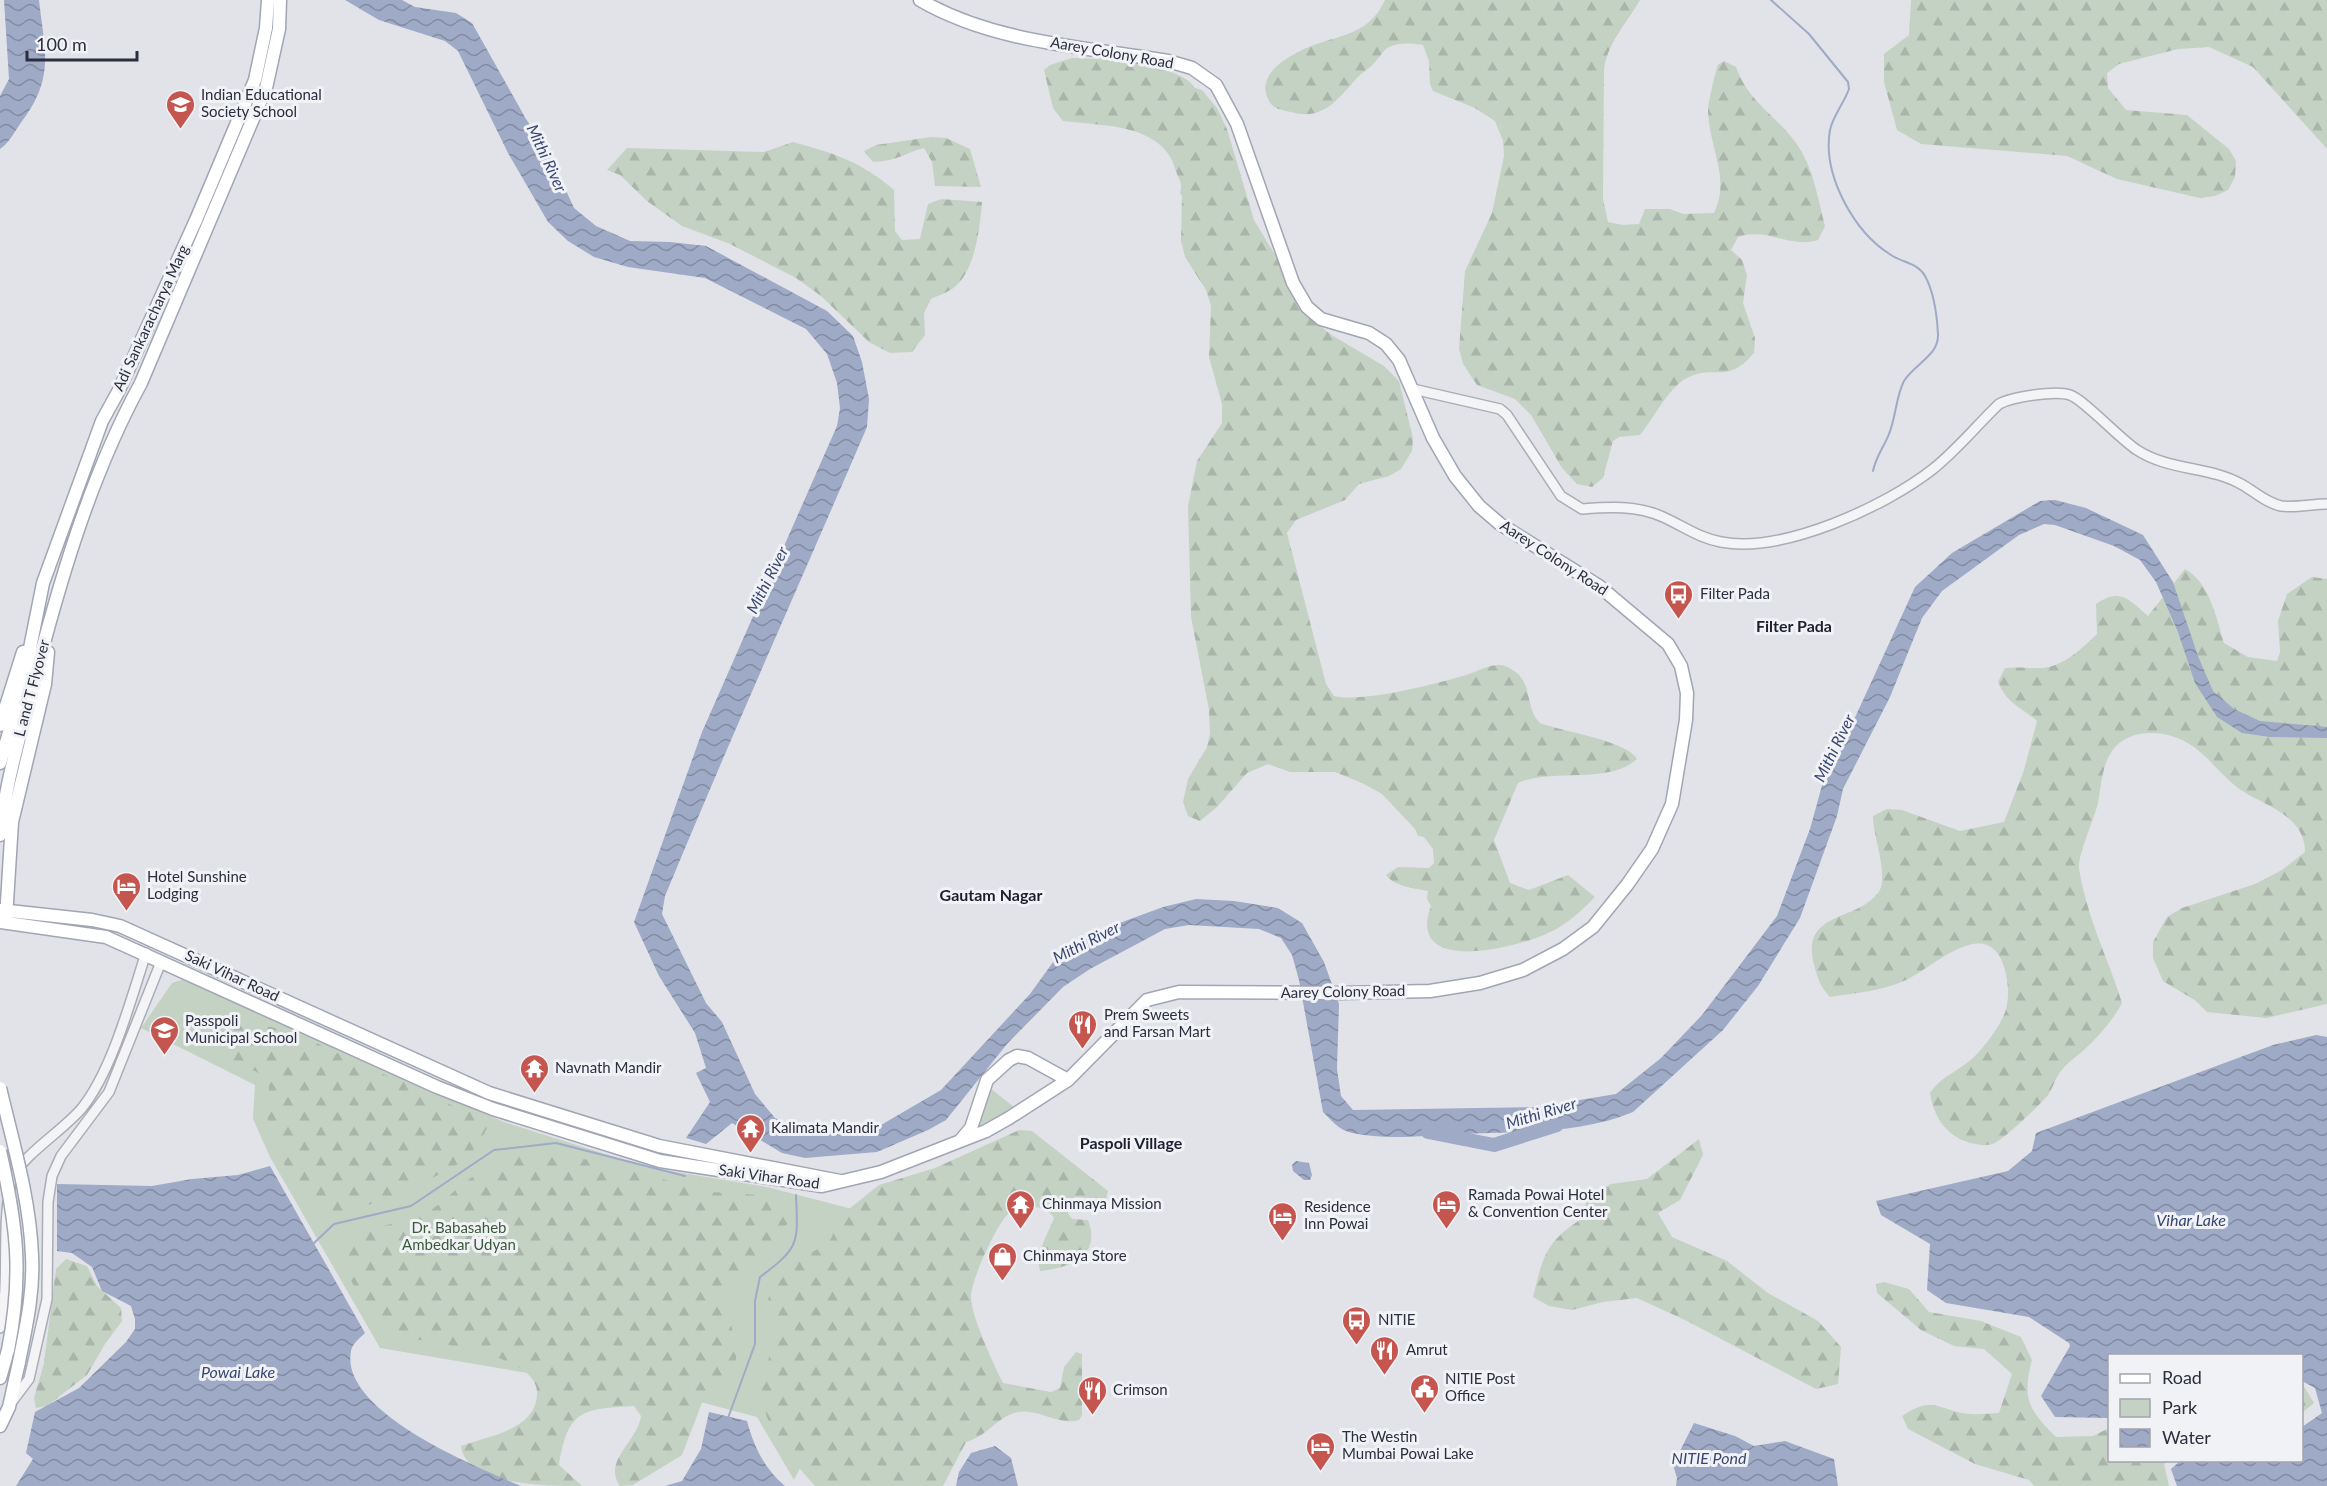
<svg xmlns="http://www.w3.org/2000/svg" width="2327" height="1486" font-family="Lato,sans-serif">
<defs>
<pattern id="forest-firs" width="22" height="20" patternUnits="userSpaceOnUse" patternTransform="scale(1.5)"><rect width="22" height="20" fill="#c4d2c3"/><path d="M5 1l3.5 6h-7zM16 11l3.5 6h-7z" fill="#a9b5a9"/></pattern>
<pattern id="water-waves" width="16" height="10" patternUnits="userSpaceOnUse" patternTransform="scale(1.5)"><rect width="16" height="10" fill="#9faac6"/><path d="M0 5q4-4 8 0t8 0" fill="none" stroke="#828ba2"/></pattern>
</defs>
<rect width="100%" height="100%" fill="#e1e3e9"/>
<path fill="#c4d2c3" d="M197 975 416 1084 504 1122 646 1167 767 1187 895 1220 827 1416 794 1480 757 1417 704 1403 380 1348 270 1157 253 1119 255 1085 141 1028 172 983Z
M989 1087 1015 1108 976 1127Z"/>
<path fill="url(#forest-firs)" d="M1385 0H1640C1627 23 1608 42 1604 69L1603 199 1608 222 1623 225 1639 224 1645 209H1670L1683 214 1714 213C1731 178 1709 148 1708 111 1708 103 1715 73 1718 65L1724 61 1736 67C1749 103 1775 114 1796 143 1813 166 1818 199 1825 226L1818 240C1789 249 1768 227 1738 237L1731 250 1742 260 1747 275 1743 303 1755 338 1754 353C1726 386 1715 363 1687 378 1668 388 1654 418 1640 435L1619 437 1613 441 1603 478 1592 487 1577 484 1562 468 1531 415 1515 399 1477 385 1463 364 1459 349 1465 271 1492 213 1504 156 1503 141 1495 121 1475 108 1433 91 1430 84 1429 61 1423 45C1411 43 1398 42 1387 48 1383 51 1379 58 1375 62 1371 67 1366 70 1361 74 1339 96 1326 122 1291 112 1282 110 1272 109 1268 99 1258 77 1279 62 1298 52 1331 34 1367 40 1385 0Z
M1911 0H2327V149L2253 67 2209 47 2178 49 2119 64 2107 73 2108 88 2126 110 2187 115 2229 149 2236 161 2235 177 2228 190 2215 196 2200 198 2117 179 2067 156 1921 144 1897 130 1884 82V54L1909 35Z
M1072 58C1099 58 1182 64 1195 88L1202 90 1217 108 1227 129 1254 220 1281 265 1303 313 1333 336 1384 366 1399 381 1413 438 1412 451 1401 469 1389 476 1359 484 1345 500 1296 520 1287 533 1326 684 1334 696C1364 703 1435 684 1466 675 1476 672 1486 666 1497 665 1503 664 1509 668 1514 671 1533 683 1525 709 1540 723 1563 732 1626 740 1637 759 1609 785 1551 768 1518 783L1494 840 1510 883 1529 890 1568 875 1595 897C1581 911 1567 925 1548 933 1517 948 1405 976 1431 906L1427 899 1428 891C1414 888 1395 887 1386 875L1398 867 1429 868 1434 863 1433 849 1424 837 1418 836 1415 829 1382 794 1362 783 1335 772H1290L1268 764 1247 773 1217 807 1200 821 1188 816 1183 802 1188 779 1207 747 1210 733 1209 710 1191 617 1188 506 1197 461 1222 423V404L1209 357 1211 306 1206 290 1185 257 1181 241 1182 196 1180 193C1183 182 1179 181 1176 171 1164 123 1102 126 1063 121L1053 108 1044 70 1050 65Z
M931 137 946 138 970 149 981 187 935 186 932 162 924 148C905 153 894 162 873 162L864 151 876 145Z
M793 142C836 154 860 161 894 190L895 231 902 240 920 239 928 204 941 199 982 202C980 227 975 274 952 289 946 293 937 296 931 299L924 313 925 335 912 352 890 353 869 342 821 296 796 278 730 244 682 226 647 201 620 175 607 170 627 148 764 152Z
M2185 569C2210 583 2216 617 2224 643L2248 657 2277 661 2280 652 2278 621 2287 594 2312 577 2327 579V1004L2266 1018 2207 1012 2196 1001 2163 981 2153 958V942L2167 917 2182 908 2255 884 2282 870 2305 852C2305 820 2275 809 2249 795 2225 782 2212 759 2191 745 2169 730 2129 726 2112 751 2102 765 2101 787 2098 803 2094 820 2078 854 2079 868 2086 915 2108 958 2122 1003 2113 1020 2099 1036 2085 1049 2077 1056 2067 1063 2061 1071 2055 1078 2053 1088 2048 1095 2041 1104 2003 1140 1993 1144 1982 1147 1968 1143 1958 1138 1941 1128 1933 1112 1930 1093 1942 1075 1960 1071 1975 1056 1985 1046 1996 1031 2002 1019 2010 1004 2009 987 2005 970 1989 911 1934 967 1906 980 1883 991 1855 993 1830 997 1820 987 1818 978 1814 965 1800 911 1856 922 1878 893 1890 878 1873 837 1873 816L1887 809 1902 810 1960 831 2004 822 2024 770 2037 721C2020 706 2008 705 1998 682L2005 668C2020 666 2036 670 2049 667 2069 662 2083 647 2097 634L2096 604C2121 587 2129 600 2148 616Z
M245 1021 301 1034 312 1041 380 1073 414 1085 425 1095 481 1116 487 1128C481 1141 473 1152 462 1161 443 1176 355 1216 332 1212 325 1211 314 1203 308 1199 294 1188 271 1142 268 1123 266 1108 272 1094 267 1078L255 1071 228 1067 218 1047 220 1032 231 1023Z
M1019 1130 1032 1131 1108 1191 1106 1199 1075 1197 1069 1204 1068 1213 1072 1219 1088 1220C1102 1256 1070 1268 1040 1271 1035 1253 1048 1234 1054 1218 1049 1209 1040 1207 1031 1207 1021 1208 1012 1208 1006 1216 995 1229 971 1280 971 1297 971 1316 994 1365 1003 1383L1051 1392 1060 1388 1064 1367 1076 1352 1082 1354V1415L1079 1420C1059 1426 1038 1408 1018 1412 996 1417 988 1436 966 1442L943 1486H815C793 1461 762 1427 762 1391 763 1374 772 1355 772 1337 772 1322 763 1306 771 1292 776 1283 801 1257 810 1253 828 1244 834 1242 835 1220L879 1185 935 1168Z
M1699 1139 1703 1155 1680 1200 1658 1213 1672 1237 1727 1261 1768 1293 1818 1321 1841 1347 1838 1384 1816 1389 1685 1320 1637 1298 1603 1302 1572 1310 1549 1306 1533 1297C1543 1256 1546 1241 1583 1218L1587 1197 1611 1184 1647 1179Z
M534 1153 591 1160 711 1192 759 1195 781 1204 788 1212V1223L775 1242 726 1293C725 1333 760 1363 708 1387L682 1455 633 1485 620 1486C602 1461 638 1441 641 1416L634 1406C581 1409 568 1410 559 1465L582 1486C550 1486 465 1486 461 1446 488 1436 537 1430 537 1393 538 1356 442 1344 415 1339 408 1337 398 1337 392 1334 377 1325 341 1271 341 1255 341 1246 345 1240 350 1234L419 1217C438 1208 452 1192 468 1180 487 1166 511 1156 534 1153Z
M66 1259 87 1266 97 1286 121 1308 122 1321 105 1344 87 1375 47 1406 36 1408 34 1398 44 1363 56 1269Z
M1884 1282 1909 1289 1929 1312 1981 1321 2021 1337 2032 1360C2022 1399 2028 1409 2056 1437L2093 1436 2109 1428 2110 1460 2168 1461 2164 1464 2169 1486H2034L2029 1480 1975 1464 1908 1429 1902 1416C1934 1394 1939 1411 1970 1414 1979 1415 1989 1413 1999 1413L2012 1374 1984 1349 1954 1346 1921 1330 1877 1293 1876 1284Z
M2302 1383 2314 1403 2302 1413Z"/>
<path fill="url(#water-waves)" d="M4 0H39C45 54 55 78 20 124 14 133 8 144 0 149V96L9 79Z
M345 0H402L415 7 456 13 472 23 526 119 549 153 574 208 596 226 630 241 670 242 706 246 827 311 853 336 862 362 869 399 867 427C800 583 730 739 665 896L662 914 706 1003 722 1022 755 1094 775 1118 799 1128 821 1130 881 1125 941 1090 1030 994 1056 958 1070 946 1098 931 1163 907 1196 899 1234 901 1278 908 1302 923 1324 962 1339 1004 1337 1069 1341 1096 1353 1110 1537 1107 1616 1094 1661 1058 1702 1015 1777 916 1810 829 1826 771 1852 724 1915 587 1952 553 2040 501 2055 500 2086 508 2143 535 2173 582 2198 656 2213 691 2234 709 2260 721 2327 727V738L2270 737 2242 733 2217 717 2195 683 2178 632 2156 582 2140 560 2114 546 2055 525 2044 524 2019 535 1942 591 1922 618 1890 697 1843 789 1837 816 1800 918 1758 986 1723 1030 1633 1112C1581 1134 1513 1132 1457 1134 1425 1136 1383 1140 1352 1133 1339 1130 1332 1121 1323 1112L1299 980 1292 955 1281 938 1259 929 1189 925 1165 929 1090 969 1063 987 1007 1044 946 1120 928 1130 877 1152 805 1158 782 1153 732 1123 706 1144 686 1138 710 1102 696 1073 706 1068 695 1033 659 976 634 922 702 732 837 426 840 408 837 383 827 354 806 329 705 278 628 267 594 257 568 241 548 222 508 153 458 51 445 41 379 20Z
M2316 1035 2327 1037V1486H2177L2171 1469 2180 1461 2302 1460V1427L2322 1413 2315 1388 2302 1381V1356H2110L2109 1418 2055 1417 2041 1396 2070 1346 2069 1343 2029 1317 1946 1303 1927 1290 1930 1244 1881 1215 1876 1201 2008 1171 2032 1151 2036 1133 2273 1045Z
M1296 1161 1309 1163 1312 1175 1310 1180H1304L1293 1171 1292 1165Z
M270 1166 365 1333C360 1338 352 1344 351 1351 339 1412 477 1467 521 1486H16L33 1459 26 1453 35 1412 79 1388 126 1342 135 1329V1319L131 1306 102 1291 92 1267 72 1253 57 1251V1184L152 1186 192 1179 238 1175Z
M709 1412 747 1421C754 1447 764 1468 785 1486H665L682 1481 701 1449Z
M1694 1423 1735 1436 1754 1446 1785 1441 1834 1459 1838 1486H1676L1677 1478 1673 1465Z
M995 1446 1011 1458 1018 1486H956L959 1472 971 1453Z"/>
<g fill="none" stroke-linecap="round" stroke-linejoin="round">
<path stroke="#9faac6" stroke-width="2" d="M1771 0 1809 34 1848 82 1849 89C1844 103 1833 116 1830 130 1822 175 1854 232 1891 255 1903 263 1918 263 1925 276 1934 292 1937 316 1938 334 1939 356 1914 364 1904 381 1896 396 1896 417 1889 434 1884 447 1876 456 1873 471
M312 1245 334 1224 411 1206 494 1150 556 1143 685 1176
M728 1418 755 1344V1301L760 1277C800 1247 798 1244 796 1195"/>
<path stroke="#9faac6" stroke-width="14" d="M1428 1132 1494 1145 1557 1125"/>
<defs>
<path id="minor" d="M1413 389 1500 409 1507 415 1561 496 1582 509C1609 507 1637 505 1663 517 1683 526 1699 538 1721 542 1783 554 1886 506 1933 469 1957 450 1977 425 1999 404 2012 397 2056 390 2070 395 2083 399 2120 439 2137 450 2169 471 2209 466 2241 484 2254 491 2266 503 2281 506 2296 508 2312 504 2327 504
M0 1328C11 1279 0 1227 12 1179 22 1155 64 1130 82 1108 112 1071 131 999 146 953
M11 1403 29 1379 47 1299 48 1202 52 1176 61 1156 109 1092 161 962"/>
<path id="major" d="M0 725 23 652
M0 763 22 688 43 583 102 421 118 392 196 220 255 80 266 28 268 0
M0 835C5 786 19 739 31 692 58 587 89 478 141 383L266 88 279 29 280 0
M0 910 92 920 120 926 489 1093 659 1146 840 1181
M6 918 12 822 45 684 48 652
M0 922 106 937 437 1087 493 1109 660 1161 822 1186 881 1172 986 1131 1009 1118 1068 1080 1147 1000 1179 992 1342 993 1430 991 1480 983 1523 970 1563 949 1593 927 1627 885 1652 849 1672 804 1686 720 1687 693 1681 666 1668 644 1599 586 1500 524 1479 506 1455 476 1433 438 1399 360 1386 344 1369 333 1321 319 1307 307 1293 283 1237 124 1216 85 1192 68 1168 61C1085 47 994 43 920 0
M960 1141 971 1128 987 1080 1009 1060 1017 1056 1028 1058 1068 1080
M0 1378 8 1350
M0 1426 9 1407 19 1362"/>
</defs>
<use href="#minor" stroke="#aaadb6" stroke-width="12"/>
<use href="#major" stroke="#a1a5b4" stroke-width="15"/>
<use href="#minor" stroke="#f4f4f7" stroke-width="9"/>
<use href="#major" stroke="#fff" stroke-width="12"/>
<defs>
<path id="major-bridge" d="M0 1088C13 1143 30 1199 32 1256 34 1292 26 1327 19 1362
M0 1151C17 1225 23 1275 8 1350"/>
</defs>
<use href="#major-bridge" stroke="#a1a5b4" stroke-width="15" stroke-linecap="butt"/>
<use href="#major-bridge" stroke="#fff" stroke-width="12"/>
</g>
<defs>
<symbol id="school-pin" viewBox="-11 -11 22 30"><path d="M0 17L-7.5 6A9.5 9.5 0 1 1 7.5 6Z" fill="#c5554f" stroke="#f1f2f6"/><path d="M0-5L7-2L0 1L-7-2ZM-4 1L0 2.5L4 1V4Q0 6-4 4Z" fill="#fff"/></symbol>
<symbol id="bus-pin" viewBox="-11 -11 22 30"><path d="M0 17L-7.5 6A9.5 9.5 0 1 1 7.5 6Z" fill="#c5554f" stroke="#f1f2f6"/><path d="M-5-6H5V4H4V6H2V4H-2V6H-4V4H-5ZM-3.5-4V0h7V-4ZM-3.5 1.2v1.5H-2V1.2ZM2 1.2v1.5H3.5V1.2Z" fill="#fff"/></symbol>
<symbol id="hotel-pin" viewBox="-11 -11 22 30"><path d="M0 17L-7.5 6A9.5 9.5 0 1 1 7.5 6Z" fill="#c5554f" stroke="#f1f2f6"/><path d="M-6-4.5h1.5V1H6V5H4.5V3h-9V5H-6ZM-4 0a1.8 1.8 0 1 1 3.6 0ZM.5 0V-2.5h3Q6-2.5 6 0Z" fill="#fff"/></symbol>
<symbol id="restaurant-pin" viewBox="-11 -11 22 30"><path d="M0 17L-7.5 6A9.5 9.5 0 1 1 7.5 6Z" fill="#c5554f" stroke="#f1f2f6"/><path d="M-5-6h1v4h1v-4h1v4h1v-4h1v5L-1.5 .5V6h-2V.5L-5-1ZM5-6V6H3V1.5H1.5Q1.5-4 5-6Z" fill="#fff"/></symbol>
<symbol id="temple-pin" viewBox="-11 -11 22 30"><path d="M0 17L-7.5 6A9.5 9.5 0 1 1 7.5 6Z" fill="#c5554f" stroke="#f1f2f6"/><path d="M0-6L5-2H3V0L6.5 2.5H4V6H1.5V3h-3V6H-4V2.5H-6.5L-3 0V-2H-5Z" fill="#fff"/></symbol>
<symbol id="shop-pin" viewBox="-11 -11 22 30"><path d="M0 17L-7.5 6A9.5 9.5 0 1 1 7.5 6Z" fill="#c5554f" stroke="#f1f2f6"/><path d="M-5-2.5h2.3a2.7 3.5 0 0 1 5.4 0H5L5.5 6h-11ZM-1.5-2.5h3a1.5 2.3 0 0 0-3 0Z" fill="#fff"/></symbol>
<symbol id="civic-pin" viewBox="-11 -11 22 30"><path d="M0 17L-7.5 6A9.5 9.5 0 1 1 7.5 6Z" fill="#c5554f" stroke="#f1f2f6"/><path d="M-.6-6.5H3V-4.5H.6V-3L4-1V1h2V6H-6V1h2V-1L-.6-3ZM-1.2 2.5V6h2.4V2.5Z" fill="#fff"/></symbol>
</defs>
<g fill-rule="evenodd">
<use href="#school-pin" x="164" y="88" width="33" height="45"/>
<use href="#bus-pin" x="1662" y="578" width="33" height="45"/>
<use href="#hotel-pin" x="110" y="870" width="33" height="45"/>
<use href="#restaurant-pin" x="1066" y="1008" width="33" height="45"/>
<use href="#school-pin" x="148" y="1014" width="33" height="45"/>
<use href="#temple-pin" x="518" y="1052" width="33" height="45"/>
<use href="#temple-pin" x="734" y="1112" width="33" height="45"/>
<use href="#temple-pin" x="1004" y="1188" width="33" height="45"/>
<use href="#hotel-pin" x="1430" y="1188" width="33" height="45"/>
<use href="#hotel-pin" x="1266" y="1200" width="33" height="45"/>
<use href="#shop-pin" x="986" y="1240" width="33" height="45"/>
<use href="#bus-pin" x="1340" y="1304" width="33" height="45"/>
<use href="#restaurant-pin" x="1368" y="1334" width="33" height="45"/>
<use href="#civic-pin" x="1408" y="1372" width="33" height="45"/>
<use href="#restaurant-pin" x="1076" y="1374" width="33" height="45"/>
<use href="#hotel-pin" x="1304" y="1430" width="33" height="45"/>
</g>
<g text-anchor="middle" stroke-width="6" stroke-linejoin="round" paint-order="stroke">
<g font-size="15" fill="#2b2e3f" stroke="#f1f2f6">
<text transform="translate(1112 53) rotate(10)" y="5">Aarey Colony Road</text>
<text transform="translate(151 318) rotate(-65)" y="5">Adi Sankaracharya Marg</text>
<text transform="translate(1554 558) rotate(33)" y="5">Aarey Colony Road</text>
<text transform="translate(32 688) rotate(-75)" y="5">L and T Flyover</text>
<text transform="translate(232 976) rotate(25)" y="5">Saki Vihar Road</text>
<text transform="translate(1343 992) rotate(-1)" y="5">Aarey Colony Road</text>
<text transform="translate(769 1177) rotate(8)" y="5">Saki Vihar Road</text>
</g>
<g font-size="15" fill="#2b2e3f" stroke="#f1f2f6" text-anchor="start">
<text x="201" y="100">Indian Educational<tspan x="201" dy="17">Society School</tspan></text>
<text x="1700" y="599">Filter Pada</text>
<text x="147" y="882">Hotel Sunshine<tspan x="147" dy="17">Lodging</tspan></text>
<text x="1104" y="1020">Prem Sweets<tspan x="1104" dy="17">and Farsan Mart</tspan></text>
<text x="185" y="1026">Passpoli<tspan x="185" dy="17">Municipal School</tspan></text>
<text x="555" y="1073">Navnath Mandir</text>
<text x="771" y="1133">Kalimata Mandir</text>
<text x="1468" y="1200">Ramada Powai Hotel<tspan x="1468" dy="17">&amp; Convention Center</tspan></text>
<text x="1042" y="1209">Chinmaya Mission</text>
<text x="1304" y="1212">Residence<tspan x="1304" dy="17">Inn Powai</tspan></text>
<text x="1023" y="1261">Chinmaya Store</text>
<text x="1378" y="1325">NITIE</text>
<text x="1406" y="1355">Amrut</text>
<text x="1445" y="1384">NITIE Post<tspan x="1445" dy="17">Office</tspan></text>
<text x="1113" y="1395">Crimson</text>
<text x="1342" y="1442">The Westin<tspan x="1342" dy="17">Mumbai Powai Lake</tspan></text>
</g>
<g font-size="15" fill="#395a39" stroke="#f1f2f6">
<text x="459" y="1233">Dr. Babasaheb<tspan x="459" dy="17">Ambedkar Udyan</tspan></text>
</g>
<g font-size="16" font-style="italic" fill="#384670" stroke="#f1f2f6">
<text transform="translate(547 158) rotate(65)" y="6">Mithi River</text>
<text transform="translate(767 580) rotate(-63)" y="6">Mithi River</text>
<text transform="translate(1834 748) rotate(-64)" y="6">Mithi River</text>
<text transform="translate(1086 942) rotate(-27)" y="6">Mithi River</text>
<text transform="translate(1541 1113) rotate(-17)" y="6">Mithi River</text>
<text x="2191" y="1226">Vihar Lake</text>
<text x="238" y="1378">Powai Lake</text>
<text x="1709" y="1464">NITIE Pond</text>
</g>
<g font-size="16" font-weight="bold" fill="#1d1f30" stroke="#f1f2f6">
<text x="1794" y="632">Filter Pada</text>
<text x="991" y="901">Gautam Nagar</text>
<text x="1131" y="1149">Paspoli Village</text>
</g>
</g>
<rect x="2108" y="1354" width="195" height="108" fill="#f1f2f6" stroke="#a2a4ad" stroke-width="1.5"/>
<rect x="2120" y="1374" width="30" height="9" fill="#ffffff" stroke="#a2a4ad" stroke-width="1.5"/>
<text x="2162" y="1384" font-size="18" fill="#2b2e3f">Road</text>
<rect x="2120" y="1399" width="30" height="18" fill="#c4d2c3" stroke="#a2a4ad" stroke-width="1.5"/>
<text x="2162" y="1414" font-size="18" fill="#2b2e3f">Park</text>
<rect x="2120" y="1429" width="30" height="18" fill="url(#water-waves)" stroke="#a2a4ad" stroke-width="1.5"/>
<text x="2162" y="1444" font-size="18" fill="#2b2e3f">Water</text>
<path d="M27 51v9h110v-9" fill="none" stroke="#2b2e3f" stroke-width="3"/>
<text x="36" y="51" font-size="18" fill="#2b2e3f" stroke="#f1f2f6" stroke-width="4.5" paint-order="stroke">100 m</text>
</svg>
